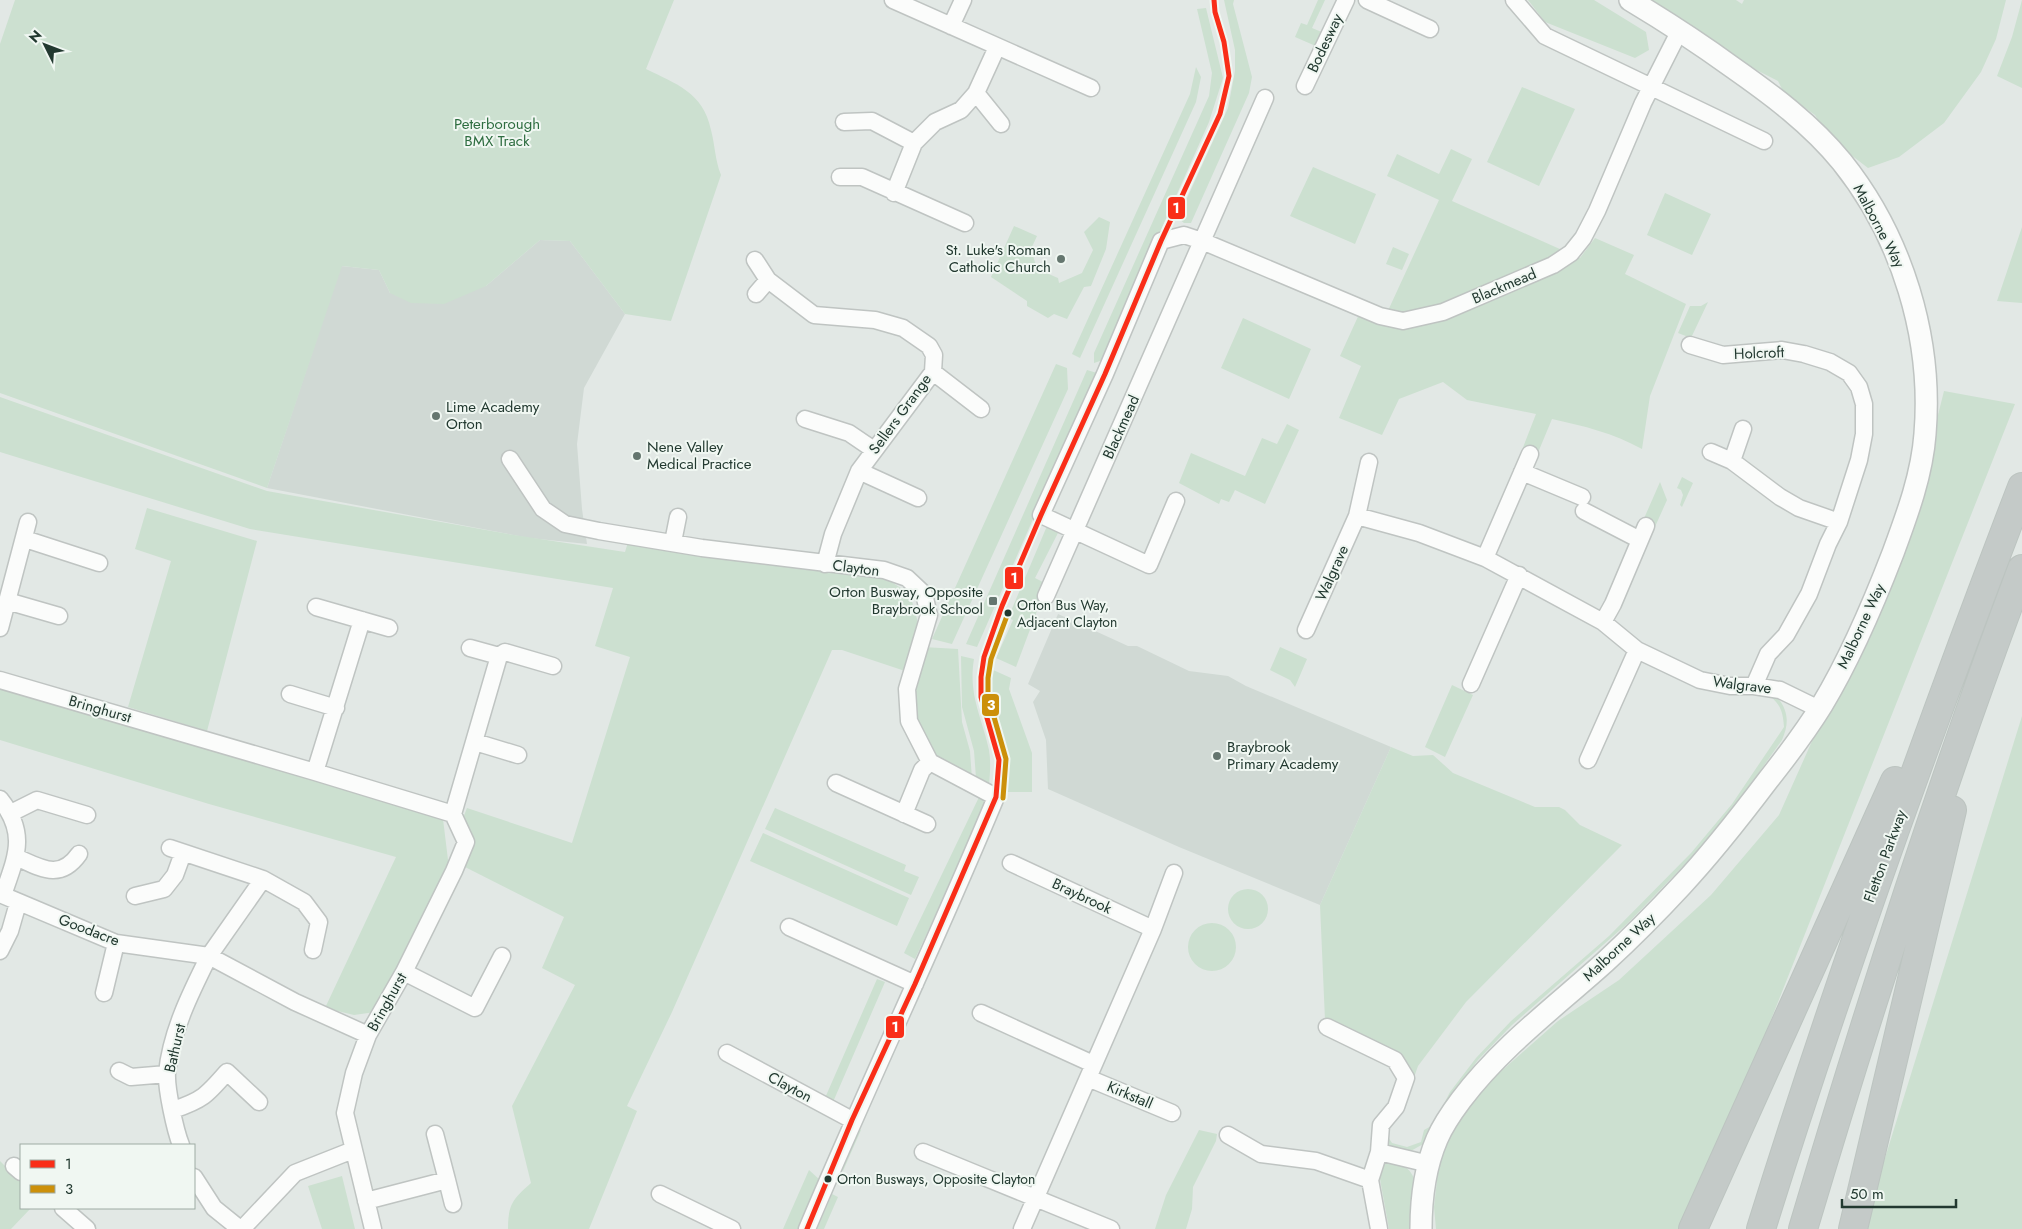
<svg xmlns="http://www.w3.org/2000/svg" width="2022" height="1229" font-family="Jost,sans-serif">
<rect width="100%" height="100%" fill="#e2e8e5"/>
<path fill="#d0d9d4" d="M540 240 570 241 625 314 584 388 577 444 582 509 587 544 529 538 267 488 341 266 379 270 390 293 486 286Z
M1058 614 1128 646H1137L1189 671 1228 676 1246 686 1391 747 1320 905 1179 847 1048 789 1046 740 1033 702 1040 691 1028 684Z"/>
<path fill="#cce0d0" d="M15 0H674L646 69C676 84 703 92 711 130 715 145 715 160 721 175L671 321 625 314 570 241 540 240 486 286 444 304 411 303 390 293 379 270 342 266 267 488 0 393V44Z
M1224 0H1234L1233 4 1252 77 1249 93 1191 223H1184L1178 218 1228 108 1235 71V50Z
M1318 0H1325L1312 28 1324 33 1318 47 1295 37 1301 23 1307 25Z
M1528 0H1594L1646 32 1649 50 1635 58 1545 22Z
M1648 0H1736L1742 4 1744 0H2006L1996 39 1981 72 1944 123 1899 157 1868 168 1829 138 1815 115 1784 93 1778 81 1731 57Z
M2022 0V88L1997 76 2012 37Z
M1206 8 1223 78 1209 122 1103 360 1094 363V353L1209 96 1212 73 1197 9Z
M1196 67 1201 77 1196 102 1080 358 1072 354 1190 94Z
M1522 87 1575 109 1539 186 1487 162Z
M1451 149 1472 159 1452 201 1580 258 1595 238 1634 255 1625 274 1686 304 1650 396 1642 449C1613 433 1584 426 1552 419L1537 455 1522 450 1536 414 1467 400 1443 382 1399 399 1382 435 1339 418 1361 366 1340 356 1361 310 1386 315 1439 200 1387 176 1397 154 1439 174Z
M1313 167 1376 194 1355 244 1290 216Z
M1665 193 1711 214 1692 255 1647 235Z
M1099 217 1110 222 1106 249 1091 286 1084 287 1067 319 1054 314 1048 318 1027 306V301L991 277 1014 226 1037 236 1031 249 1037 269 1058 278 1059 283 1082 273 1093 250 1084 232Z
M2022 227V303L1997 301Z
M1393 247 1409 254 1402 270 1386 264Z
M1708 302 1691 338 1678 333 1690 306H1701Z
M1243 318 1311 349 1289 399 1221 368Z
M1056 364 1067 368 1068 389 952 644 932 639Z
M1087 370 1097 373 977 647 966 644Z
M1944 391 2015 404 1688 1229H1436L1434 1207 1440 1154 1463 1105 1558 1021 1619 980 1711 895 1779 815 1830 701 1906 543Z
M0 397 267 491 514 535 625 552 629 539 808 564 887 579 910 594 917 619V638L908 672 842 650H832L672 1012 627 1106 637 1111 589 1229H508C508 1204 513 1199 531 1183L512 1106 575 985 542 968 564 917 465 867 475 841 463 818 467 808 572 843 630 657 595 646 613 588 250 529 0 452Z
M1287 424 1299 430 1265 504 1235 490 1229 502 1221 499 1219 504 1179 483 1191 453 1245 476 1262 438 1277 444Z
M1682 477 1693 483 1682 507 1680 505 1683 495 1681 490 1677 488Z
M1660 482 1667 500 1654 529 1642 523Z
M147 508 257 541 207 731 128 707 171 561 135 549Z
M1047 526 1059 531 1035 578 1047 584 1016 667 996 658 1013 620 1008 618Z
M923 647 958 649 962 722 970 751 972 779 934 756 912 718V683Z
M1280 647 1307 659 1295 687 1290 680 1270 670Z
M961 656 974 659C968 695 982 717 989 750 991 762 990 774 989 785L976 778 974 751 962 707Z
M991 669 1011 678 1009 689 1032 753V792H1006C1009 775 1009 759 1004 742 998 717 987 695 991 669Z
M0 683 443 819 449 868 375 1012 354 1015 325 1008 396 857 209 804 0 740Z
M1452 685 1473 695 1445 757 1425 747Z
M1770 696 1777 697C1789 711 1789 724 1782 740L1736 805 1690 859 1628 923 1512 1025 1478 1060 1453 1094 1427 1142 1407 1153 1388 1148 1386 1135 1411 1075 1325 1020 1320 905 1391 747 1413 756 1433 755 1453 773 1535 807H1559L1565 810 1580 825 1622 845 1466 1002 1418 1066 1402 1112 1388 1131V1137L1392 1143 1407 1147 1421 1142 1424 1130 1433 1125 1450 1092 1476 1058 1511 1021 1609 936 1691 853 1732 804 1784 727C1783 713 1781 705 1770 696Z
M2022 716V1229H1863Z
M980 795 986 805 915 959 904 953Z
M775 808 906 865 904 871 919 877 911 895 765 829Z
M763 833 909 898 897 926 750 861Z
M1228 909a20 20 0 1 1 40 0a20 20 0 1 1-40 0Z
M1188 947a24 24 0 1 1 48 0a24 24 0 1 1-48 0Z
M877 979 885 982 833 1102 825 1098Z
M857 1129 861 1130 843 1171 840 1169Z
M1199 1130 1217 1134 1216 1141 1193 1187 1192 1209 1186 1229H1155L1166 1195Z
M0 1161 21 1182V1208H31L11 1229H0Z
M1384 1161C1399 1163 1408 1164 1415 1180L1410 1229H1389L1378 1168Z
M809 1170 820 1180 798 1229H783Z
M342 1176 355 1229H322L308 1186Z
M832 1194 838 1197 824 1229H817Z"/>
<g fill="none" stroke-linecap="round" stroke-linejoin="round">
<defs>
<path id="minor" d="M893 0 1091 88
M1367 0 1430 29
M1514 0 1545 36 1764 141
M951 26 963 0
M1305 86 1346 0
M976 93 1001 124
M844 122 872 121 914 143
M840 177H862L965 223
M894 193 914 143 935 122 961 110 976 93 997 47
M755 260 768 280 814 315 875 320 903 328 929 346 934 355 933 372 859 471 833 534 825 564
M756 294 768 280
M1690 345 1723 355 1782 350 1804 354 1830 362 1849 373 1859 387 1864 404V434L1859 460 1839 522 1828 544 1809 594 1786 635 1768 654 1754 686
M933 372 981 409
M805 419 849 433 874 450
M1711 452 1732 461 1780 497 1799 508 1839 522
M510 459 543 509 565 524 599 531 702 548 884 570 907 578 924 594 929 615 907 689 909 721 930 762 996 797C936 942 868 1084 807 1229
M1732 461 1743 429
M859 471 918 498
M1522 472 1582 497
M1176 501 1149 565 1041 515 1105 374 1161 241 1184 235 1202 241 1380 316 1403 321 1443 312 1553 265 1571 253 1583 238 1597 211 1643 103 1680 30
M1584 511 1640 540
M1357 516 1419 533 1485 558 1603 622 1637 650 1700 680 1730 686H1754L1780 690 1819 709
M25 539 99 563
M673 542 678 517
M1485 558 1530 454
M1046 596 1265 98
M7 601 59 616
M316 607 389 628
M1603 622 1613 604 1646 526
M0 628 28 522
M1306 630 1357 516 1369 462
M470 648 499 656
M0 680 315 772 453 814
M1471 684 1519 575
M290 694 336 708
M475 742 518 755
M1588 760 1637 650
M315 772 362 620
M836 783 927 824
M0 799C28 834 16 857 3 895
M11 813 37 800 87 815
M904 814 922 770 930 762
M170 848 263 879
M16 857C41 868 60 881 79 854
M1011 863 1153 929
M0 894 116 943 209 956C191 992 171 1032 167 1073 166 1088 175 1130 181 1145
M135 896 164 889 175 875 183 853
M789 927 915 984
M313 950 319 922 304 902 263 879 209 956 295 1002 368 1035
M0 951 10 931 18 903
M404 972 475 1008 502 956
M104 993 116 943
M981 1013 1093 1064
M1327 1027 1395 1060 1406 1078 1396 1107 1381 1125 1379 1152 1370 1180 1379 1229
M727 1053 852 1120
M119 1071 131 1077 167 1074
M1088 1078 1172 1113
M173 1110C203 1100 207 1095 227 1072L259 1102
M1228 1135 1261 1154 1316 1161 1370 1180
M923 1152 1111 1229
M1379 1152 1429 1164
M14 1166 21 1172
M194 1177 214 1208 240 1229
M447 1180 453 1204
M660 1194 732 1229
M366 1201 447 1180 435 1134
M63 1208 87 1229
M242 1229 295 1173 353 1150
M373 1229 345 1113 354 1073 368 1035 404 972 454 871 466 842 453 814 499 656 505 652 553 666
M1022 1229 1153 929 1174 873"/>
<path id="tertiary" d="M1421 1229C1421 1199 1425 1167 1437 1139 1443 1125 1452 1112 1461 1100 1502 1046 1555 1007 1605 962 1631 938 1656 913 1681 886 1712 853 1740 817 1768 780 1787 756 1806 731 1822 705 1851 657 1873 605 1893 553 1907 515 1922 475 1925 434 1933 338 1902 237 1842 162 1811 124 1772 95 1732 67 1699 43 1665 21 1630 0"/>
<path id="trunk" d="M1693 1229 1895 781
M1761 1229C1839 978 1928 732 2022 487
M1803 1229C1869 1007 1940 786 2022 569
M1853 1229 1952 810"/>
</defs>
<use href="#minor" stroke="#bfc4c2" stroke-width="19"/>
<use href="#tertiary" stroke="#bfc4c2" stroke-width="24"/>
<use href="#trunk" stroke="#bcc4c0" stroke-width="30"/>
<use href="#minor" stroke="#fbfcfb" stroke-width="16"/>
<use href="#tertiary" stroke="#fbfcfb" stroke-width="21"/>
<use href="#trunk" stroke="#c4cac8" stroke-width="28"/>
<defs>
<path id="bus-1" d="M807 1229 852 1120 915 984 996 797 999 760 981 697V677L984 657 1002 606 1041 515 1105 374 1161 241 1220 114 1229 76 1224 42 1215 12 1214 0"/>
<path id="bus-2" d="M1003 798 1006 759 988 696V678L991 659 1008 613"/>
</defs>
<use href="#bus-1" stroke="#f0f7f2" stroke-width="9"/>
<use href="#bus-2" stroke="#f0f7f2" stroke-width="9"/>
<use href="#bus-1" stroke="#f92e18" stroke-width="5"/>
<use href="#bus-2" stroke="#cc900a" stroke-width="5"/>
</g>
<g fill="#65766f" stroke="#f0f7f2" stroke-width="2">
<circle cx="1061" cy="259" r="5"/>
<circle cx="436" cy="416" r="5"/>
<circle cx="637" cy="456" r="5"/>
<rect x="988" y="596" width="10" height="10" rx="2.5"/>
<circle cx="1217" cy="756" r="5"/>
</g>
<g fill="#223930" stroke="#f0f7f2" stroke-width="2">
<circle cx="1008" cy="613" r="4.5"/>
<circle cx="828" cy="1179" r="4.5"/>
</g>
<g text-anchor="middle" stroke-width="4" stroke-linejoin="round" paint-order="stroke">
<g font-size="14" fill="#223930" stroke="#f0f7f2" text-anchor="start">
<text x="1017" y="610">Orton Bus Way,<tspan x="1017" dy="17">Adjacent Clayton</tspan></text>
<text x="837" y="1184">Orton Busways, Opposite Clayton</text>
</g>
<g font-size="15" fill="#223930" stroke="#f0f7f2">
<text transform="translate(1325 43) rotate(-65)" y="5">Bodesway</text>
<text transform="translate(1879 226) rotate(62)" y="5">Malborne Way</text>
<text transform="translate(1504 286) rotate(-23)" y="5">Blackmead</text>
<text transform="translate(1759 353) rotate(-2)" y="5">Holcroft</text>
<text transform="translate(900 414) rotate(-54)" y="5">Sellers Grange</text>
<text transform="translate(1121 427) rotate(-66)" y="5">Blackmead</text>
<text transform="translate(856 568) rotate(7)" y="5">Clayton</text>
<text transform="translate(1332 573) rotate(-66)" y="5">Walgrave</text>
<text transform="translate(1861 626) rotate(-65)" y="5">Malborne Way</text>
<text transform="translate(1742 685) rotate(7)" y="5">Walgrave</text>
<text transform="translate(100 709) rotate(16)" y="5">Bringhurst</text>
<text transform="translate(1885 856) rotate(-70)" y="5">Fletton Parkway</text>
<text transform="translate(1082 896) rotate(25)" y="5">Braybrook</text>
<text transform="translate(89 930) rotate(21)" y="5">Goodacre</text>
<text transform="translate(1619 947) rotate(-43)" y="5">Malborne Way</text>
<text transform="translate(387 1002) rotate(-61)" y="5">Bringhurst</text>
<text transform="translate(175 1048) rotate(-77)" y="5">Bathurst</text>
<text transform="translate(790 1087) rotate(28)" y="5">Clayton</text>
<text transform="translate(1130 1095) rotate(23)" y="5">Kirkstall</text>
</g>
<g font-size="15" fill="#2e6d40" stroke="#f0f7f2">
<text x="497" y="129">Peterborough<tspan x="497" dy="17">BMX Track</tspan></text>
</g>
<g font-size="15" fill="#223930" stroke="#f0f7f2" text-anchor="start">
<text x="1051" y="255" text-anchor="end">St. Luke's Roman<tspan x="1051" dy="17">Catholic Church</tspan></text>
<text x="446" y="412">Lime Academy<tspan x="446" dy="17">Orton</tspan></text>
<text x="647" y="452">Nene Valley<tspan x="647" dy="17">Medical Practice</tspan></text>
<text x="983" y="597" text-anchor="end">Orton Busway, Opposite<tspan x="983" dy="17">Braybrook School</tspan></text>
<text x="1227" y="752">Braybrook<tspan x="1227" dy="17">Primary Academy</tspan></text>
</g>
</g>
<g stroke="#f0f7f2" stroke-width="2">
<rect x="1167" y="196" width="19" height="24" rx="5" fill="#f92e18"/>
<rect x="1004" y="566" width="20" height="24" rx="5" fill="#f92e18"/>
<rect x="981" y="693" width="19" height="24" rx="5" fill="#cc900a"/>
<rect x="885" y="1015" width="20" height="24" rx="5" fill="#f92e18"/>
</g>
<g font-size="14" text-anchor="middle" font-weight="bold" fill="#fff">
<text x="1176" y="213">1</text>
<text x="1014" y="583">1</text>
<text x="991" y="710">3</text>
<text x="895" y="1032">1</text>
</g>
<rect x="20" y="1144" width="175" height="65" fill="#f0f7f2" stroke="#9eaba4"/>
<rect x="30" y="1160" width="25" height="8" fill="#f92e18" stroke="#9eaba4"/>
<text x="65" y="1169" font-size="15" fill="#223930">1</text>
<rect x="30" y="1185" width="25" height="8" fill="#cc900a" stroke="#9eaba4"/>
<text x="65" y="1194" font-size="15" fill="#223930">3</text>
<g transform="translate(45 45) rotate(312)" stroke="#f0f7f2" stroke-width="4" paint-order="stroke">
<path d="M0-4L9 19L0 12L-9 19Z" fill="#223930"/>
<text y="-8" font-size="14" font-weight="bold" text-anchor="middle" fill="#223930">N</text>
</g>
<path d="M1842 1199v8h114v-8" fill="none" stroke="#223930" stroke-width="2.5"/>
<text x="1850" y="1199" font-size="15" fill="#223930" stroke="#f0f7f2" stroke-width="4" paint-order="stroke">50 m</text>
</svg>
